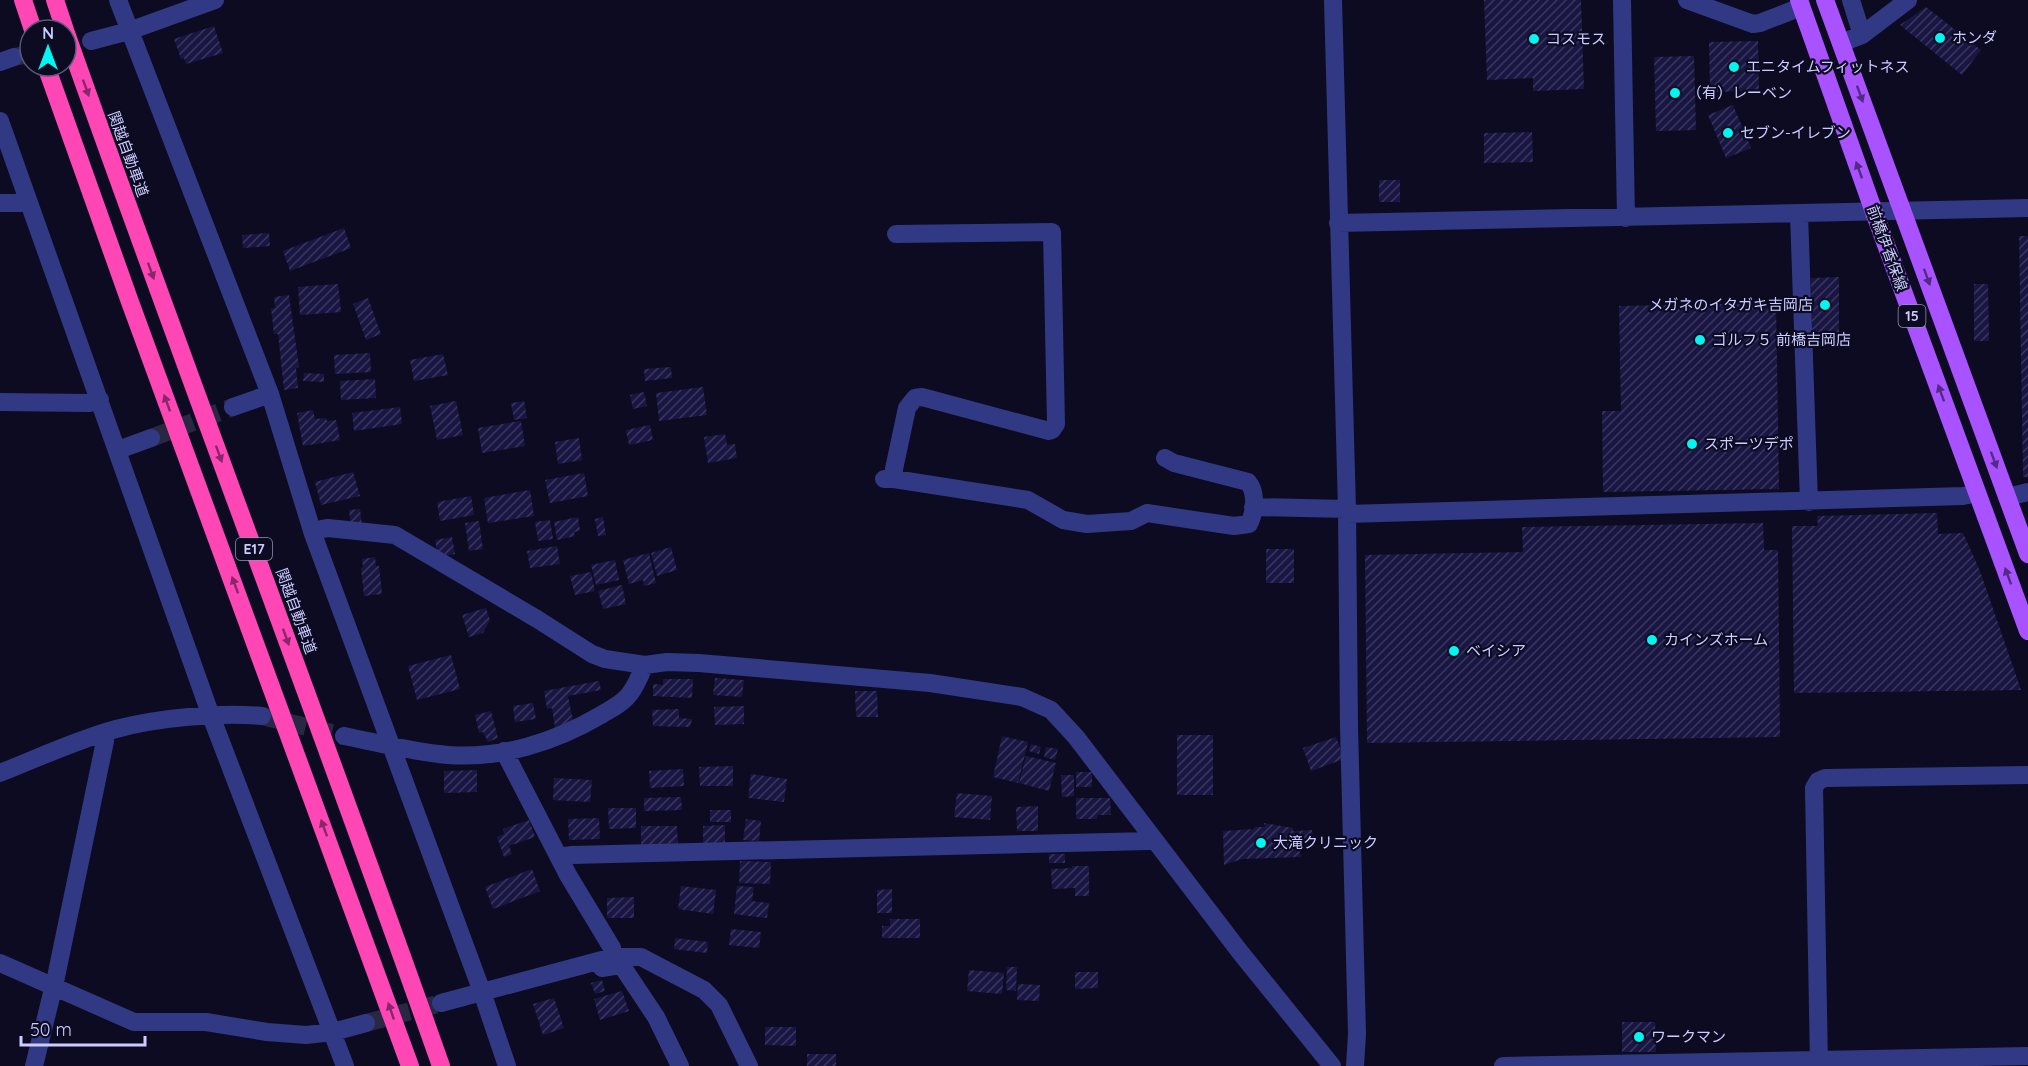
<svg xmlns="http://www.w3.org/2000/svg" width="2028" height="1066" font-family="Quicksand,'Noto Sans JP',sans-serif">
<defs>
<pattern id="building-hatch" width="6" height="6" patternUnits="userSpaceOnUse" patternTransform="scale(1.5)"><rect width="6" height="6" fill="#1a1643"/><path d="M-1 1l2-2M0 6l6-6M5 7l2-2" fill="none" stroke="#3a375f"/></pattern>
</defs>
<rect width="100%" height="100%" fill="#0c0b21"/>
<path fill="url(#building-hatch)" d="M1484 0H1581L1584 89 1533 91V78L1487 80Z
M1926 7 1981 50 1962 75 1900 25Z
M214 26 223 53 186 64 184 58 181 59 174 39Z
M1758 41 1759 91 1710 92 1709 42Z
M1694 56 1696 130 1656 131 1654 57Z
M1733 105 1751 148 1726 158 1708 115Z
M1532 132 1533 162 1484 163V133Z
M1379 180H1400V202H1379Z
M344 228 351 248 290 271 283 251Z
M269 233 270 246 243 248 242 235Z
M2019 236H2028V477H2023Z
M1839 277V332H1812L1811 278Z
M338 284 341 312 300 315 298 287Z
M1974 284H1988L1989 341H1974Z
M289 295 299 367 296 368 298 388 284 390 278 334H274L271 308H275L274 297Z
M368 298 381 334 366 340 353 304Z
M1776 303 1779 489 1603 492 1602 411H1621L1619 306Z
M370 353 371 372 335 374 334 355Z
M443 354 448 375 414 381 410 360Z
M671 367 672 378 645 381 644 369Z
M304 373 324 374V382L303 381Z
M375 379 376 398 341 400 340 381Z
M703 387 707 415 659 421 656 393Z
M644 392 647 406 633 409 630 395Z
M456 401 463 435 437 440 430 406Z
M524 401 527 418 514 420 511 403Z
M400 407 402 424 354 431 352 413Z
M313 410 315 419 326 418 327 421 336 420 340 440 303 446 297 413Z
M521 421 525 446 482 453 478 428Z
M650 425 653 440 629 445 626 430Z
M725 434 727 445 735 444 737 458 708 463 704 437Z
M579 438 582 460 558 464 555 442Z
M353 472 360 496 321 505 315 482Z
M584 473 588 496 550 503 545 480Z
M530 490 534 516 488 523 484 498Z
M471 496 474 515 440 521 437 502Z
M360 509 362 525 351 527 349 510Z
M1937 513 1938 534 1963 533 1980 571 2021 690 1794 693 1792 526H1818L1817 516Z
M578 517 580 531 574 532 575 536 557 540 554 522Z
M603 517 606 535 598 536 595 519Z
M550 520 553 539 538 541 535 522Z
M479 521 483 549 469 551 465 523Z
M1763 523 1764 550H1778L1780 737 1367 743 1365 555 1523 552 1522 527Z
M452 537 455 554 438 557 435 540Z
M557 546 560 564 530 568 527 551Z
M671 547 677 570 657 576 651 553Z
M1266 549H1294V583H1266Z
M649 553 656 583 644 586 643 580 629 584 623 560Z
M375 557 376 566H379L382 594 364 596 361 568 363 567 362 559Z
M615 560 619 580 596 585 591 565Z
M591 572 595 591 575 595 570 576Z
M622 585 626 604 603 609 598 591Z
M486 608 490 620 483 633 469 637 462 615Z
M451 655 460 689 417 700 408 666Z
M715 678 744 680 742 697 713 695Z
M663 679H693L692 698 653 696V684L663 685Z
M599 681 601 690 568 696 574 726 556 734 552 708 547 709 544 691Z
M855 691H877L878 717H856Z
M533 703 536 719 515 722 513 706Z
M744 706V724L715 725 714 707Z
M679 709V718L692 719 690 727 653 726 652 710Z
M491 711 498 738 488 742 483 732 479 733 475 715Z
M1177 735H1213V795H1177Z
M1002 736 1028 742 1018 783 993 777Z
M1336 737 1344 759 1311 771 1303 748Z
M1031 744 1041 747 1039 754 1029 751Z
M1046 747 1058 749 1055 760 1044 757Z
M1026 756 1056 763 1049 791 1019 783Z
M733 766V786H700L699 767Z
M683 769 684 786 650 788 649 771Z
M477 770V792L444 793V771Z
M1076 772H1092V787H1076Z
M751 774 787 779 784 802 748 798Z
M1061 775H1074V796L1062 797Z
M554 778 592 780 590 802 553 800Z
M957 793 992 796 990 820 954 817Z
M681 797 682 810 644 811V798Z
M1076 798H1110L1111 815H1097V819H1076Z
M1038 806V831H1017L1016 807Z
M608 808H636V828L609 829Z
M710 810H731V822H710Z
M599 818 600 839 569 840 568 819Z
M746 819 761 821 759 841 743 840Z
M529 820 535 837 509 846 512 854 504 857 497 837 504 834 503 829Z
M1264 823 1293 828V831L1312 830 1313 839 1297 840 1301 857 1242 859 1224 865 1223 831 1254 829V827H1265Z
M725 825V843H703V826Z
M641 826H677L678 846H641Z
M1049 854H1065V863H1049Z
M740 861 771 862 770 884 739 883Z
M1072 866H1089V896H1075V888L1052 889 1051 869 1072 868Z
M532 869 540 891 493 909 485 887Z
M681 886 716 890 713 914 678 909Z
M737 886 754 887 752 901 769 903 767 918 734 914Z
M892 889V913H877V890Z
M634 897V918H607V898Z
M890 919H920V938H882V926H890Z
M731 929 761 932 759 948 729 945Z
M675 938 708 942 707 953 674 949Z
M1007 967H1017L1016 991 1006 990Z
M969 970 1004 973 1002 994 967 991Z
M1075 972H1098V988L1075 989Z
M602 980 605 991 595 994 591 983Z
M1018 984 1040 985 1039 1001 1017 1000Z
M622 991 629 1011 600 1020 594 999Z
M554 998 564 1028 543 1035 533 1004Z
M1622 1022H1655L1656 1052H1622Z
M765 1027H796V1046L765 1045Z
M807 1054H836V1066H807Z"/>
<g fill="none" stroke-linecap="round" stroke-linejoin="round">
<path stroke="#292842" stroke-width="18" stroke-dasharray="18 9" stroke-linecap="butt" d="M14 57 30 54
M151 438 233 407
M262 716 344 736
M366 1023 441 1003"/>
<path stroke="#323984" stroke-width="18" d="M118 0 270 394 313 534 482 992 507 1066
M1333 0 1347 509 1349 727 1357 1034 1355 1066
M1622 0 1626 218
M1687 0 1753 24 1760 23 1801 7
M1851 0 1862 35
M91 41 129 31 215 0
M1841 43 1862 35 1908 0
M0 62 14 57
M0 121 211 716 345 1066
M0 203H21L28 200
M1799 214 1809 502
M1338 223 2028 208
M0 402 89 403 100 400
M233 407 270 394
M118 450 151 438
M884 479H894L1028 500 1063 520 1087 524 1131 521 1147 513 1234 526 1249 524C1255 512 1257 493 1248 482L1174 463 1165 458
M894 479V469L907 408 915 398 922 397 1049 431 1052 430 1056 424 1052 232 896 234
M2007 497 2028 492
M1253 507 1347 509
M1347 514 1963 496 1977 493
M313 534 322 529 328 528 395 535 537 619 592 654 605 659 645 665 667 662 699 663 930 683 1022 697 1051 710 1076 737 1240 952 1332 1066
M344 736C379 743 413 752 448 755 501 759 555 742 601 715 609 710 620 705 627 697 636 688 639 676 645 665
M504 751 568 875 612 948 613 957
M0 773C38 758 76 740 116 729 157 718 219 712 262 716
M560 860 565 856 572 855 1149 841 1152 838
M0 963 134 1022H206L267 1032 306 1035 333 1032 366 1023
M602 968 620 965 624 969 656 1017 680 1066
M441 1003 613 957H641L704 990 719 1005 749 1066
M34 1066 56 977 105 741 102 734
M1503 1066 2028 1056
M1819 1066 1814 788 1818 781 1825 778 2028 775"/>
<path stroke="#a952ff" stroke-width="18" d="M1799 0 1874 212 2028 631
M1825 0 2028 554"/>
<path stroke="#ff46b5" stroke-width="18" d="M23 0 33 30
M55 0 65 30
M66 33C188 378 319 720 441 1066
M46 66 130 302 410 1066"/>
</g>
<defs><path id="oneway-solid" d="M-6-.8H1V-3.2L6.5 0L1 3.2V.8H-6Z" transform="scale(1.5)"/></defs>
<g fill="#86286b">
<use href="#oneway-solid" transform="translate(86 88) rotate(70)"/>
<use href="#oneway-solid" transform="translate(151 271) rotate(70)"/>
<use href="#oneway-solid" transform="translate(167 403) rotate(-110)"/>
<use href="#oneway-solid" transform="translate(219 454) rotate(70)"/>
<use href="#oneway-solid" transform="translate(235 585) rotate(-110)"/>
<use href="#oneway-solid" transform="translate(286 637) rotate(70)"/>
<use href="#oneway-solid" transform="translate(324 828) rotate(-110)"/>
<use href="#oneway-solid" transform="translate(391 1011) rotate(-109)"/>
</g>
<g fill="#532b85">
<use href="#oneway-solid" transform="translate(1860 94) rotate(70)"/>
<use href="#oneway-solid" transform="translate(1859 170) rotate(-110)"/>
<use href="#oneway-solid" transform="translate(1927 277) rotate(70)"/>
<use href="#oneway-solid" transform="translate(1941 393) rotate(-110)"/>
<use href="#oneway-solid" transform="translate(1994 460) rotate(70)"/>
<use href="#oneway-solid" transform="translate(2008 576) rotate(-110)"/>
</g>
<g fill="#00f6f1" stroke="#0c0b21" stroke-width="2">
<circle cx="1940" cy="38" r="6"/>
<circle cx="1534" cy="39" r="6"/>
<circle cx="1734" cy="67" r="6"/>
<circle cx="1675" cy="93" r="6"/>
<circle cx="1728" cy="133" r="6"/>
<circle cx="1825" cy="305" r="6"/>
<circle cx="1700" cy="340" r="6"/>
<circle cx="1692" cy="444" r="6"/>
<circle cx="1652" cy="640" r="6"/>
<circle cx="1454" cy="651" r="6"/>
<circle cx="1261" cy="843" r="6"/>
<circle cx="1639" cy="1037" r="6"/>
</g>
<g text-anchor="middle" stroke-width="4.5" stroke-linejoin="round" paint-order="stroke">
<g fill="#0c0b21" stroke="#9292bc" stroke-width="1.5">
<rect x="1898.5" y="305" width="27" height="22" rx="4.5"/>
<rect x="236" y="538" width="36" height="22" rx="4.5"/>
</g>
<g font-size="14" font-weight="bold" fill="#cbccff">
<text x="1912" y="321">15</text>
<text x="254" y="554">E17</text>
</g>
<g font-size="15" fill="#cbccff" stroke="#0c0b21" text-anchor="start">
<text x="1952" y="43">ホンダ</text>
<text x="1546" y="44">コスモス</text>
<text x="1746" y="72">エニタイムフィットネス</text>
<text x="1687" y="98">（有）レーベン</text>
<text x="1740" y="138">セブン-イレブン</text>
<text x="1813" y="310" text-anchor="end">メガネのイタガキ吉岡店</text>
<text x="1712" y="345">ゴルフ５ 前橋吉岡店</text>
<text x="1704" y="449">スポーツデポ</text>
<text x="1664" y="645">カインズホーム</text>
<text x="1466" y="656">ベイシア</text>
<text x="1273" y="848">大滝クリニック</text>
<text x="1651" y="1042">ワークマン</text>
</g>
<g font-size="15" fill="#cbccff" stroke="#0c0b21">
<text transform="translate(128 154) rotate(70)" y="5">関越自動車道</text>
<text transform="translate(1887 248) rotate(70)" y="5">前橋伊香保線</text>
<text transform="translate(296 611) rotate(70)" y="5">関越自動車道</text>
</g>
</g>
<g transform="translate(48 48)"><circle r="28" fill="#0c0b21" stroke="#58587a" stroke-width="1.5"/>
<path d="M0-4.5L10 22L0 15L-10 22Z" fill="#00f6f1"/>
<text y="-9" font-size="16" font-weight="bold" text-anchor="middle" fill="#cbccff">N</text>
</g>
<path d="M21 1036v9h124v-9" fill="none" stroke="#cbccff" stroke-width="3"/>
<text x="30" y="1036" font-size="18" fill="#cbccff" stroke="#0c0b21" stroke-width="4.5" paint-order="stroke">50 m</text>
</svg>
